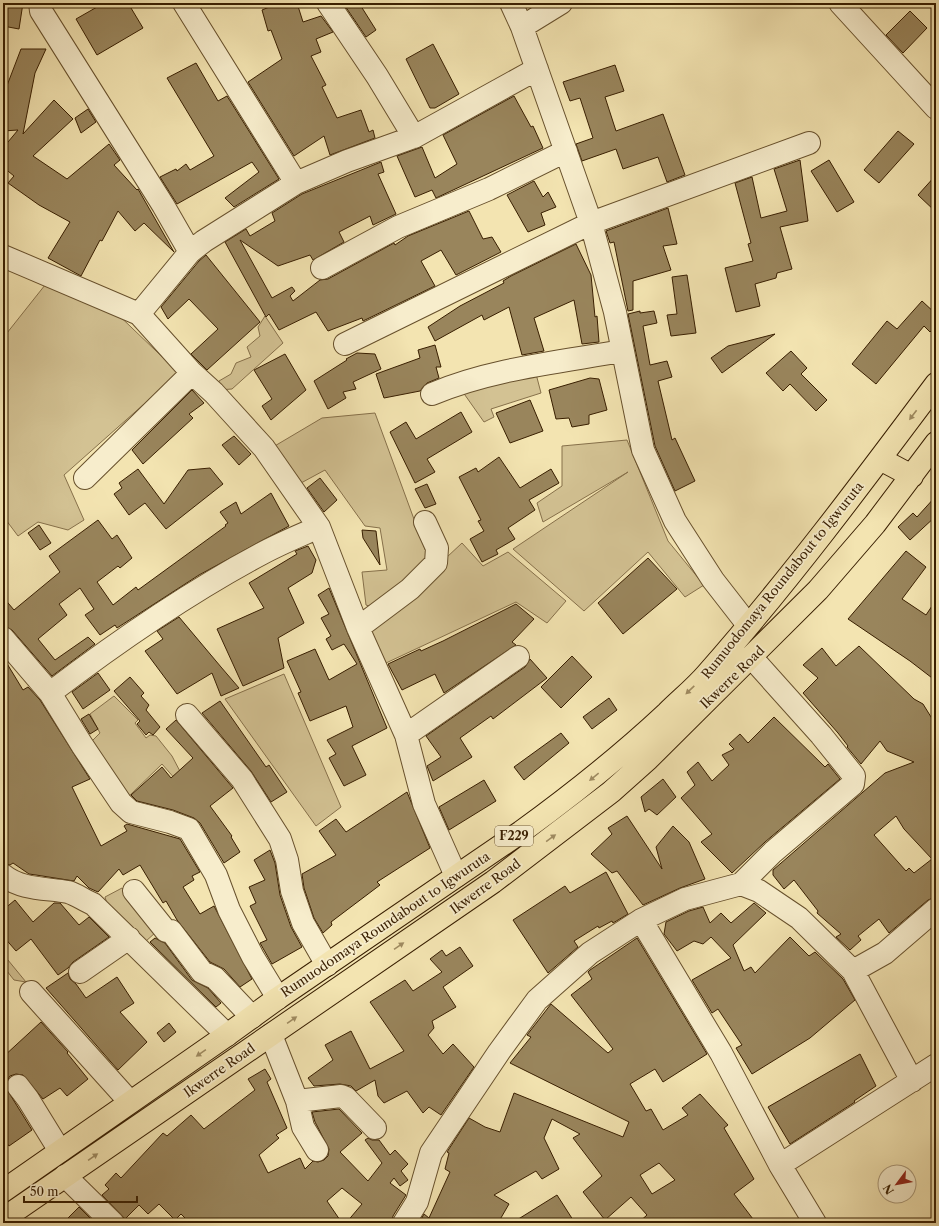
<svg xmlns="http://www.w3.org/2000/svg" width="939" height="1226" font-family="'Libre Caslon Text',serif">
<rect width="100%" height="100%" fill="#f3e4b1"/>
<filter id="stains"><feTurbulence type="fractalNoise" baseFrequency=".005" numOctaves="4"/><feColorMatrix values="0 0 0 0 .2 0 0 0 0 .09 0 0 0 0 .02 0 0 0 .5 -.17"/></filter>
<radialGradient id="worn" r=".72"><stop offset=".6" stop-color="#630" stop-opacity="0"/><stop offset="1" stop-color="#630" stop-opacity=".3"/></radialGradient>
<path fill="#d3c293" stroke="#86704a" d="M49 280 108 305 179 373 64 475 84 520 68 530 38 522 18 536 3 516V338Z
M265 316 283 343 232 389 218 390 219 381 231 374 236 363 251 357 247 347 260 336 258 327Z
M535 370 541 393 491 409 494 417 484 422 460 388Z
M375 413 429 560 372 607 366 605 362 572 387 570 380 528 365 526 325 470 301 483 273 447 322 418Z
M627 440 668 541 704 585 685 597 648 552 584 611 513 549 628 472 543 522 537 503 562 486V446Z
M462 543 483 566 508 552 566 601 547 623 516 602 386 663 369 630Z
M284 674 341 807 316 826 225 699Z
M114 696 138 720 135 723 146 738 150 735 156 736 172 756 183 777 176 780 162 764 126 799 90 743 100 733 90 714Z
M122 888 156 932 145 942 108 907 105 897Z
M3 954 26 982 14 980 3 966Z"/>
<path fill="#99855c" stroke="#381e00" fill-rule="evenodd" d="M3 3H23L19 29 3 26Z
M104 3H128L143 28 97 55 76 19Z
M279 3H297L303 22 321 16 333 32 316 39 321 52 311 56 326 85 322 87 337 118 361 110 369 132 373 130 375 138 330 155 324 136 294 156 248 82 282 59 271 30 268 31 262 10Z
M343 3H359L376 30 366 37Z
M910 11 927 28 903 53 886 35Z
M433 44 459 94 435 108H430L406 59Z
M21 49H46L35 73 23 134 54 100 73 119 33 156 67 179 109 144 120 160 114 165 137 190 138 189 174 252 144 223 135 231 118 211 102 241 100 240 81 276 48 258 70 222 39 205 8 183 14 176 3 167V148L18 130 3 131V96Z
M196 63 218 101 227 96 279 179 234 207 225 198 259 172 252 162 177 204 160 177 176 169 177 171 186 164 190 170 214 156 167 78Z
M615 65 624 91 605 97 616 131 663 114 685 175 667 182 658 157 623 169 616 149 582 161 576 144 593 138 580 98 570 101 563 82Z
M514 96 531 127 533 126 543 148 436 198 432 190 415 197 397 156 422 147 435 178 457 164 443 135Z
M88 109 96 122 81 133 75 118Z
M898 131 914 144 879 183 864 170Z
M800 160 808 221 780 227 792 269 777 273 776 278 755 284 760 306 736 312 725 268 753 261 748 244 751 243 735 183 752 177 761 218 787 211 774 169Z
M829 160 854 202 837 212 811 171Z
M381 162 384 172 378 174 396 214 373 225 370 216 339 232 344 242 313 260 310 255 278 266 240 240 272 298 292 287 295 291 290 296 293 301 320 280 328 279 394 243 395 245 408 236 469 211 483 239 492 237 501 252 456 275 441 250 421 261 435 286 363 321 362 318 328 331 316 312 279 330 269 314 266 317 225 242 246 229 250 236 275 221 272 213 302 194Z
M936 175V212L918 195Z
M534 181 543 197 548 192 556 207 541 213 545 225 528 232 507 195Z
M668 208 677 244 663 246 671 270 633 281V310L628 311 614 242 610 243 606 231Z
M576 244 591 275 595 317 597 316 599 342 582 344 574 300 534 318 544 351 522 355 509 307 484 320 482 315 435 341 428 327 460 306 504 283 503 281 511 276Z
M206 255 260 322 207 370 191 354 218 329 189 299 168 319 161 307 199 261Z
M687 275 696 333 671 336 667 315 677 314 672 277Z
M922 301 936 314V326L930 332 924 326 876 384 852 364 887 321 897 329Z
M640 311V313L654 311 657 323 643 326 650 365 667 361 672 377 658 381 672 440 675 438 695 481 675 491 655 446 628 314Z
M775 334 722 373 711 358 728 346Z
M435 345 441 367H436L439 378 427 383 420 391 384 398 376 374 420 358 418 350Z
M791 351 807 368 801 374 827 400 816 411 790 384 783 391 766 373Z
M357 353 375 354 381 369 353 382 356 389 343 392 346 398 328 409 314 381 347 360 346 359Z
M285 354 306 390 271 420 262 406 272 399 254 370Z
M590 378 599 379 607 410 589 415V424L572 427 569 418 556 419 549 390Z
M192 390 204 403 189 414 193 418 143 464 132 450Z
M530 400 543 431 510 443 496 413Z
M461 412 472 432 427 459 435 472 415 483 390 432 406 422 416 439Z
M234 436 251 454 239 465 222 445Z
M499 457 520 488 551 469 559 483 529 500 535 510 508 528 515 539 496 550 498 554 482 562 470 539 484 531 478 521 481 520 459 477 476 468 478 472Z
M210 468 223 484 166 529 145 503 129 515 114 494 122 488 119 483 138 469 164 504 188 470Z
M320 478 337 500 324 512 307 488Z
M427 484 436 504 425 508 415 489Z
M271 493 289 526 199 575 117 628 115 625 100 635 85 615 94 609 80 588 59 604 67 615 38 639 55 660 88 637 95 644 52 676 12 630 3 626V597L14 610 60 572 49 556 98 520 112 539 117 535 132 558 120 568 118 566 97 582 113 605 136 587 138 590 226 526 225 525 228 523 220 512 236 502 241 514Z
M936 496V516L910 540 898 527 913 513 917 517Z
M39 525 51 543 40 550 28 533Z
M362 530 376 531 380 565 363 538Z
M308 546 316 560 312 573 288 588 304 623 278 638 284 668 243 686 217 629 264 608 249 583 297 554 295 551Z
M906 551 926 567 902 599 926 615 936 600V681L910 661 848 619Z
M648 558 677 589 623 634 598 603Z
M329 588 387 728 352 746 366 775 344 786 329 758 336 754 327 740 353 727 346 706 310 721 298 693 301 692 287 661 315 649 329 680 357 664 344 644 332 650 326 639 331 636 321 618 329 614 318 595Z
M516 604 534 619 512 642 516 645 444 693 435 674 402 690 388 664 420 649 421 651 443 641Z
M179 617 221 667 239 688 221 696 212 673 177 694 145 651 163 639 157 631Z
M859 646 914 699 923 704 936 725V897L928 900 889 933 879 919 858 936 861 940 850 950 836 937 841 934 817 913 818 911 794 880 784 889 773 875V870L885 773 914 762 887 751 880 741 861 764 847 747 848 746 838 733 803 693 818 678 803 665 822 648 836 666ZM896 816 904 829 932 859 914 873 909 868 906 871 874 835Z
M572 656 592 677 561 708 541 687Z
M3 657 23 690 28 687 40 700 90 779 72 787 101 846 127 831 124 826 127 824 180 839 200 872 192 876 194 880 183 887 200 914 214 906 252 979 240 987 224 969 210 962 177 920 166 901 163 903 140 865 123 875 119 869 98 892 89 888 77 876 74 881 36 875 29 874 13 863 10 865 3 863Z
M530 659 547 678 493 719 491 716 460 738 472 757 433 781 427 766 441 757 426 736 525 667Z
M98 673 110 690 83 709 72 692Z
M130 677 144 693 141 696 149 705 146 710 160 727 153 735 149 732 146 735 137 724 140 721 114 691Z
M609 698 617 710 592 729 583 717Z
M220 701 266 767 269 765 287 792 271 802 251 771 202 713Z
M89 714 98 729 90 734 81 719Z
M774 717 825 767 828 764 840 779 765 842 732 873 701 842 712 834 681 798 695 785 687 772 698 762 712 781 729 765 722 755 734 749 729 744 740 734 748 743Z
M176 720 233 788 210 806 232 836 231 837 240 852 224 863 200 823 194 818 173 810 137 801 131 795 162 767 171 778 193 758 166 729Z
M561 733 569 743 524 780 514 767Z
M663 779 676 797 657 815 649 809 645 812 641 797Z
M484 780 496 801 449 830 439 807Z
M407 792 430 848 377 882 380 885 331 922 332 925 323 933 314 918 304 888 302 874 336 855 319 831 336 819 346 832Z
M627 816 662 869 656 847 673 826 689 842 705 879 680 888 643 905 617 871 612 873 591 854 612 834 608 828Z
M270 850 275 863 280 895 291 927 302 947 272 964 260 943 267 940 250 906 256 903 249 887 265 880 254 860Z
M606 872 628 914 613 923 612 921 599 928 598 926 574 941 578 947 548 973 513 920 565 886 570 893Z
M15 900 33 922 54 903H60L79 925 89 917 109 937 73 962 68 968 58 975 31 939 16 951 3 936V910Z
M754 903 766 913 733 945 744 971 751 967 755 973 790 937 809 956 815 952 843 979 855 1000 810 1038 752 1074 736 1048 742 1045 718 1009 712 1013 692 980 731 958 711 937 703 944 694 941 677 951 664 934 666 922 689 911 703 907 710 923 721 913 731 923Z
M155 938 165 943 192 980 208 988 221 1003 216 1007 150 942Z
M637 938 707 1054 663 1082 655 1069 630 1084 646 1111 651 1109 663 1130 688 1115 682 1108 700 1094 728 1125 724 1128 754 1179 734 1194 756 1223H638L647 1215 631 1197 605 1220 583 1192 602 1176 573 1138 580 1134 552 1119 544 1138 559 1169 542 1179 536 1171 494 1195 509 1204 498 1223H419L424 1214 429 1218 450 1172 445 1169 449 1153 447 1152 469 1118 485 1127 500 1132 514 1093 623 1137 629 1122 510 1063 531 1037 527 1035 551 1004 608 1053 613 1049 571 995 592 979 588 972 590 970ZM659 1163 675 1180 652 1194 640 1175Z
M460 947 473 966 443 987 456 1007 432 1021 434 1028 428 1035 443 1054 453 1044 474 1067 441 1115 429 1107 423 1113 407 1091 384 1103 378 1096 375 1080 356 1091 351 1086 340 1084 314 1086 308 1078 333 1060 325 1045 351 1031 370 1069 404 1051 370 1002 405 980 413 991 442 972 430 959 442 950 446 956Z
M68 973 70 979 76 984 86 998 117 977 134 1003 120 1012 147 1042 118 1070 46 988Z
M41 1022 68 1052 67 1053 88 1079 67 1096 60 1088 43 1099 23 1075 16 1074 10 1076 6 1082V1088L32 1130 9 1146 3 1138V1057Z
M169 1023 176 1032 164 1042 157 1033Z
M860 1054 876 1086 854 1101 855 1102 790 1144 768 1107Z
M265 1069 271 1079 267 1082 287 1128 276 1135 279 1138 259 1155 268 1173 300 1158 305 1169 313 1161 318 1162 324 1160 328 1156 329 1149 315 1122 312 1112 339 1109 362 1133 340 1152 368 1181 382 1163 365 1140 368 1138 372 1140H379L390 1155 395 1150 408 1164 401 1171 408 1180 400 1186 394 1178 390 1183 406 1195 393 1216 392 1223H346L362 1204 342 1188 327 1201 342 1223H190L181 1214 175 1220 159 1204 148 1214 139 1205 125 1219 102 1195 109 1189 105 1185 116 1173 121 1178 163 1133 167 1136 191 1115 204 1129 255 1090 248 1079Z
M557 1195 575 1223H512Z
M79 1207 95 1223H63Z"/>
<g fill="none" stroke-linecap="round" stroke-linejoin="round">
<defs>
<path id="minor" d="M40 3 41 11 163 205 190 252
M184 3 296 183
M511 3 522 27 591 223 615 312 643 450 675 521 713 580 748 625
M840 3 936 108
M522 27 561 3
M414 137 537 69
M3 256 139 314 192 373 214 393 264 448 319 527 358 628 406 735 424 804 456 876
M322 268 398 227 489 189 566 151
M139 314 190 252 204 241 296 183 347 161 414 137 377 76 328 3
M345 344 591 223 809 143
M432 394C490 369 560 362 622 351
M85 478 192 373
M358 628 410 589 436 563 437 548 425 522
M3 638 50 693 82 745 121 803 131 812 170 822 189 829 216 875 229 910 253 957 278 998
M50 693C117 642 186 594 261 554 279 544 299 536 319 527
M187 715 242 779 280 839 287 860 292 891 303 923 327 965
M406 735 518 657
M3 875C21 890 47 888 68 892 76 894 85 901 93 904L227 1035
M741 884 773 852 853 784 854 776 821 735 752 658
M134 891 166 931H171L202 972 215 978 252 1017
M641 920 721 1053 780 1165 815 1223
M853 971 912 1081
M80 972 129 938
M31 992 130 1102
M271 1035 297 1101 303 1127 317 1150
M18 1086 28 1099 60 1151
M297 1101 341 1096 346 1098 375 1128
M780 1165 936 1065
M65 1176 113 1223
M404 1223 417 1202 431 1153 499 1052 537 1000 590 953 641 920 685 899 741 884 759 891 799 918 853 971 885 953 936 909"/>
<path id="major" d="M880 459 912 476
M3 1191 227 1035 278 998 521 832C572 795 621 756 667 713 680 700 695 688 707 674 788 582 862 483 936 384
M3 1219 493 882 611 792 648 759 818 590 875 524 936 443"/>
</defs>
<use href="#minor" stroke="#67502c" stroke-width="24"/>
<use href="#major" stroke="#381e00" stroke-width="24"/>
<use href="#minor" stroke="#f7edcc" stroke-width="22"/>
<use href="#major" stroke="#f3e4b1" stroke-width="22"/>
</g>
<defs><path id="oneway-solid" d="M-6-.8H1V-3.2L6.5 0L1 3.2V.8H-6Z"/></defs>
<g fill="#9f8b61">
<use href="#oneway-solid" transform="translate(913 415) rotate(127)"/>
<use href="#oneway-solid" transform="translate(690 690) rotate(136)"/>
<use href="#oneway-solid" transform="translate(594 777) rotate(141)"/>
<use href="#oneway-solid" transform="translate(551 838) rotate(-36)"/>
<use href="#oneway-solid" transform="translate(399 946) rotate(-34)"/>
<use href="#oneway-solid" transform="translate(292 1020) rotate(-35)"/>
<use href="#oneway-solid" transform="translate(201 1053) rotate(145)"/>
<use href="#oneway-solid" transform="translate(93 1157) rotate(-35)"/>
</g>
<g text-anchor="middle" stroke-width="3.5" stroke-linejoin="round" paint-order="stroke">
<rect fill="#f7edcc" stroke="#715c3d" stroke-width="1" x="495" y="826" width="38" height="20" rx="3"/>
<g font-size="12" font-weight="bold" fill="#381e00">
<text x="514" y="840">F229</text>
</g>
<g font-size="13" fill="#381e00" stroke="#f7edcc">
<text transform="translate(782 580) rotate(-51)" y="5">Rumuodomaya Roundabout to Igwuruta</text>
<text transform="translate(732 677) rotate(-44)" y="5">Ikwerre Road</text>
<text transform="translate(485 886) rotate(-36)" y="5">Ikwerre Road</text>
<text transform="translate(385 924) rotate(-34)" y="5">Rumuodomaya Roundabout to Igwuruta</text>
<text transform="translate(219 1070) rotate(-35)" y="5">Ikwerre Road</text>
</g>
</g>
<rect width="939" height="1226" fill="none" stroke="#f3e4b1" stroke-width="16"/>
<rect x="4" y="4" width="931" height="1218" fill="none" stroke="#381e00" stroke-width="2"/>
<rect x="8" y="8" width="923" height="1210" fill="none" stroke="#381e00"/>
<g transform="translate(897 1184) rotate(238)"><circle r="19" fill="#f7edcc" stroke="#ab9a7a"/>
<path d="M0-3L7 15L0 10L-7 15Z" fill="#8f2418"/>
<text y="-6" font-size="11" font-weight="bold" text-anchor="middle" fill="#381e00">N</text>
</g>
<path d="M24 1196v6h113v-6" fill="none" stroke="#381e00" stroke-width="2"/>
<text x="30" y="1196" font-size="12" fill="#381e00" stroke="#f7edcc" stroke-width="3" paint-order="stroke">50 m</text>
<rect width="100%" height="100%" filter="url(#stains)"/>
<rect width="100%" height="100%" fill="url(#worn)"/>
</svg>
